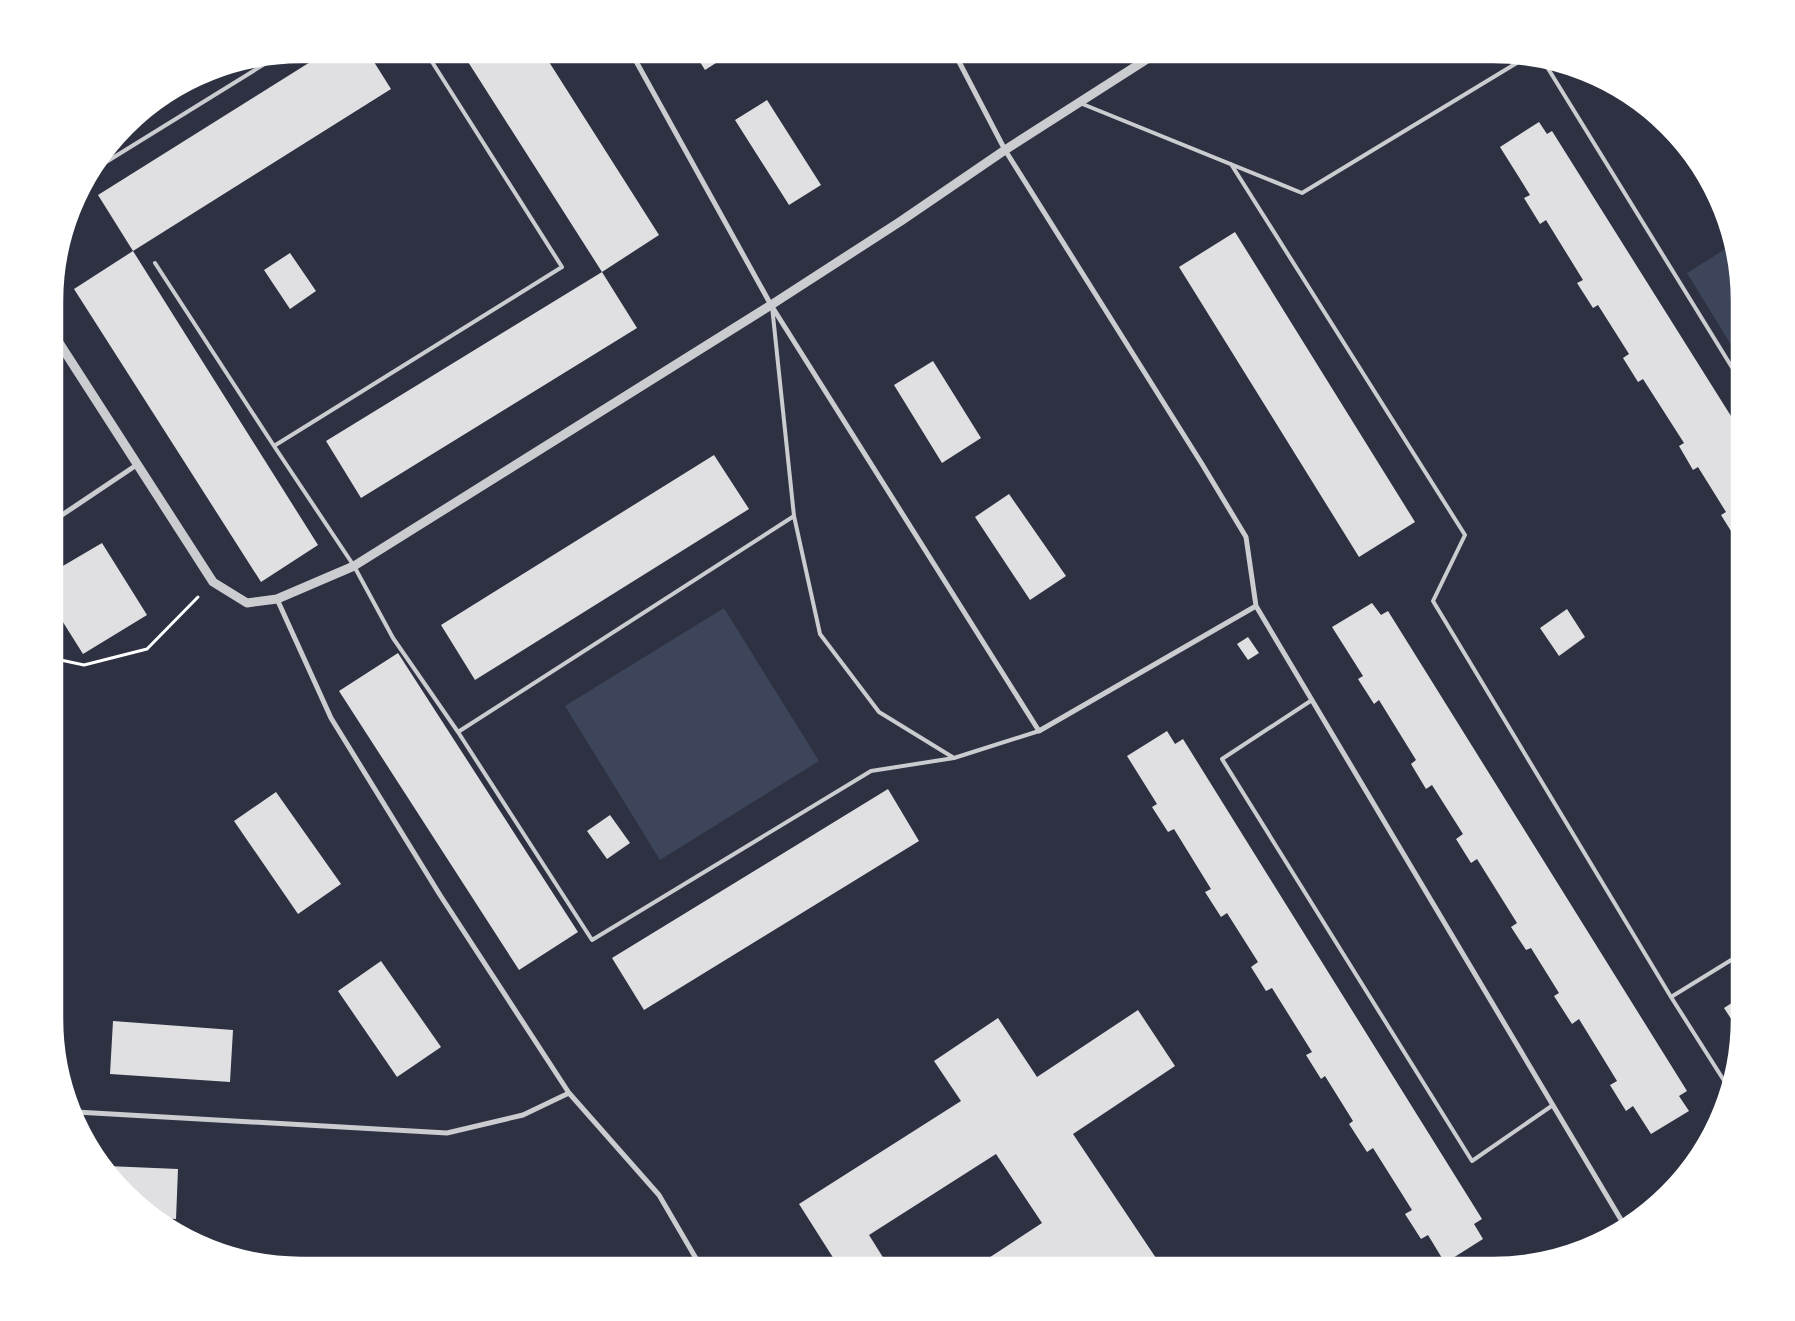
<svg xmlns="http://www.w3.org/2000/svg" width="1795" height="1321" font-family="Manrope,sans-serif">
<rect width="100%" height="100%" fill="#2d3142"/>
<path fill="#3c4559" d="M1730 246 1741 286V361L1687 273Z
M724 608 819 761 660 860 565 706Z"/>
<path fill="#e0e0e3" d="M323 54H369L391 89 133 251 98 195Z
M463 54H544L659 235 602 272Z
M695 54H730L705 70Z
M767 100 821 185 789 205 735 120Z
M1539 122 1547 134 1552 131 1741 432V542L1739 544 1721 515 1726 512 1698 467 1693 470 1679 446 1684 443 1643 379 1638 382 1623 358 1629 354 1598 305 1593 308 1577 283 1583 280 1546 220 1540 224 1524 198 1530 195 1500 147Z
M1235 232 1415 522 1359 557 1179 267Z
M133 251 318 545 261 582 74 289Z
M290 253 316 291 290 309 264 270Z
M602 272 637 328 361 498 326 441Z
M933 361 981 438 942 463 894 385Z
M714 455 749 509 475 680 441 625Z
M1009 494 1066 576 1030 600 975 517Z
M102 543 147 615 83 654 56 611V570Z
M1372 603 1381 615 1388 611 1687 1091 1679 1096 1689 1111 1651 1134 1633 1106 1626 1111 1610 1085 1617 1081 1579 1019 1572 1024 1554 996 1559 993 1531 948 1526 950 1511 927 1517 923 1477 859 1471 863 1456 839 1463 834 1432 785 1426 789 1411 764 1416 760 1379 700 1374 704 1358 679 1363 676 1332 627Z
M1567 609 1585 637 1559 656 1540 628Z
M1248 637 1259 653 1248 660 1237 644Z
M398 653 578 932 519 970 339 691Z
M1167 731 1175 744 1183 739 1482 1219 1474 1224 1483 1239 1445 1263 1428 1235 1421 1239 1405 1214 1412 1210 1373 1148 1367 1152 1349 1124 1353 1121 1325 1076 1321 1079 1306 1055 1312 1052 1272 988 1266 991 1251 967 1258 962 1227 913 1221 917 1205 892 1211 889 1174 829 1168 832 1152 807 1157 804 1127 756Z
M888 789 919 841 644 1010 612 958Z
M276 792 341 884 298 914 234 821Z
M610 815 630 843 607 859 587 831Z
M381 961 441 1047 397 1077 338 991Z
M1741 997V1034L1724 1008Z
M1138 1010 1175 1066 1073 1134 1162 1267H975L1042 1223 996 1154 869 1235 889 1267H839L799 1204 961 1101 934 1061 998 1018 1037 1077Z
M56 1015H61L58 1059 56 1051Z
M113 1021 233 1030 230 1082 110 1074Z
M107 1166 178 1169 176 1219 155 1218 151 1216Z"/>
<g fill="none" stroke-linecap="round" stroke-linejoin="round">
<path stroke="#fff" stroke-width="3" d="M56 659 84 665 147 649 198 597"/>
<path stroke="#caccd0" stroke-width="4" d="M1544 62 1741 382
M1080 103 1302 193 1525 58
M1231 164 1465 535 1433 601 1671 997 1741 954
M98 167 271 60
M155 263 274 446 354 566 393 638 458 732 592 940 871 771 954 758 1039 731
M274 446 562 267 427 54
M794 516 820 634 879 712 954 758
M1312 700 1222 759 1472 1161 1553 1105
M458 732 794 516 772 306
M1671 997 1730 1090"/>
<path stroke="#caccd0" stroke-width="5" d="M632 54 771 305 1039 731 1256 606
M955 54 1005 150 1202 464 1246 537 1256 606 1623 1223
M56 519 138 464
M277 599 331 718 440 895 569 1093 659 1195 701 1267
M76 1112 447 1133 523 1115 569 1093
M1576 1252 1663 1199"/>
<path stroke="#caccd0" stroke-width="9" d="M56 338 213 582 247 603 277 599 354 566 771 305 901 221 1005 150 1155 54"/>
</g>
<path d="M0 0H1795V1321H0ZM301 62H1493A239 239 0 0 1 1732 301V1019A239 239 0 0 1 1493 1258H301A239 239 0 0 1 62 1019V301A239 239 0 0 1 301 62Z" fill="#fff" fill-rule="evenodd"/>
<path fill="none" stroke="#fff" stroke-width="2.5" d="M301 62H1493A239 239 0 0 1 1732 301V1019A239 239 0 0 1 1493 1258H301A239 239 0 0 1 62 1019V301A239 239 0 0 1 301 62Z"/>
</svg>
